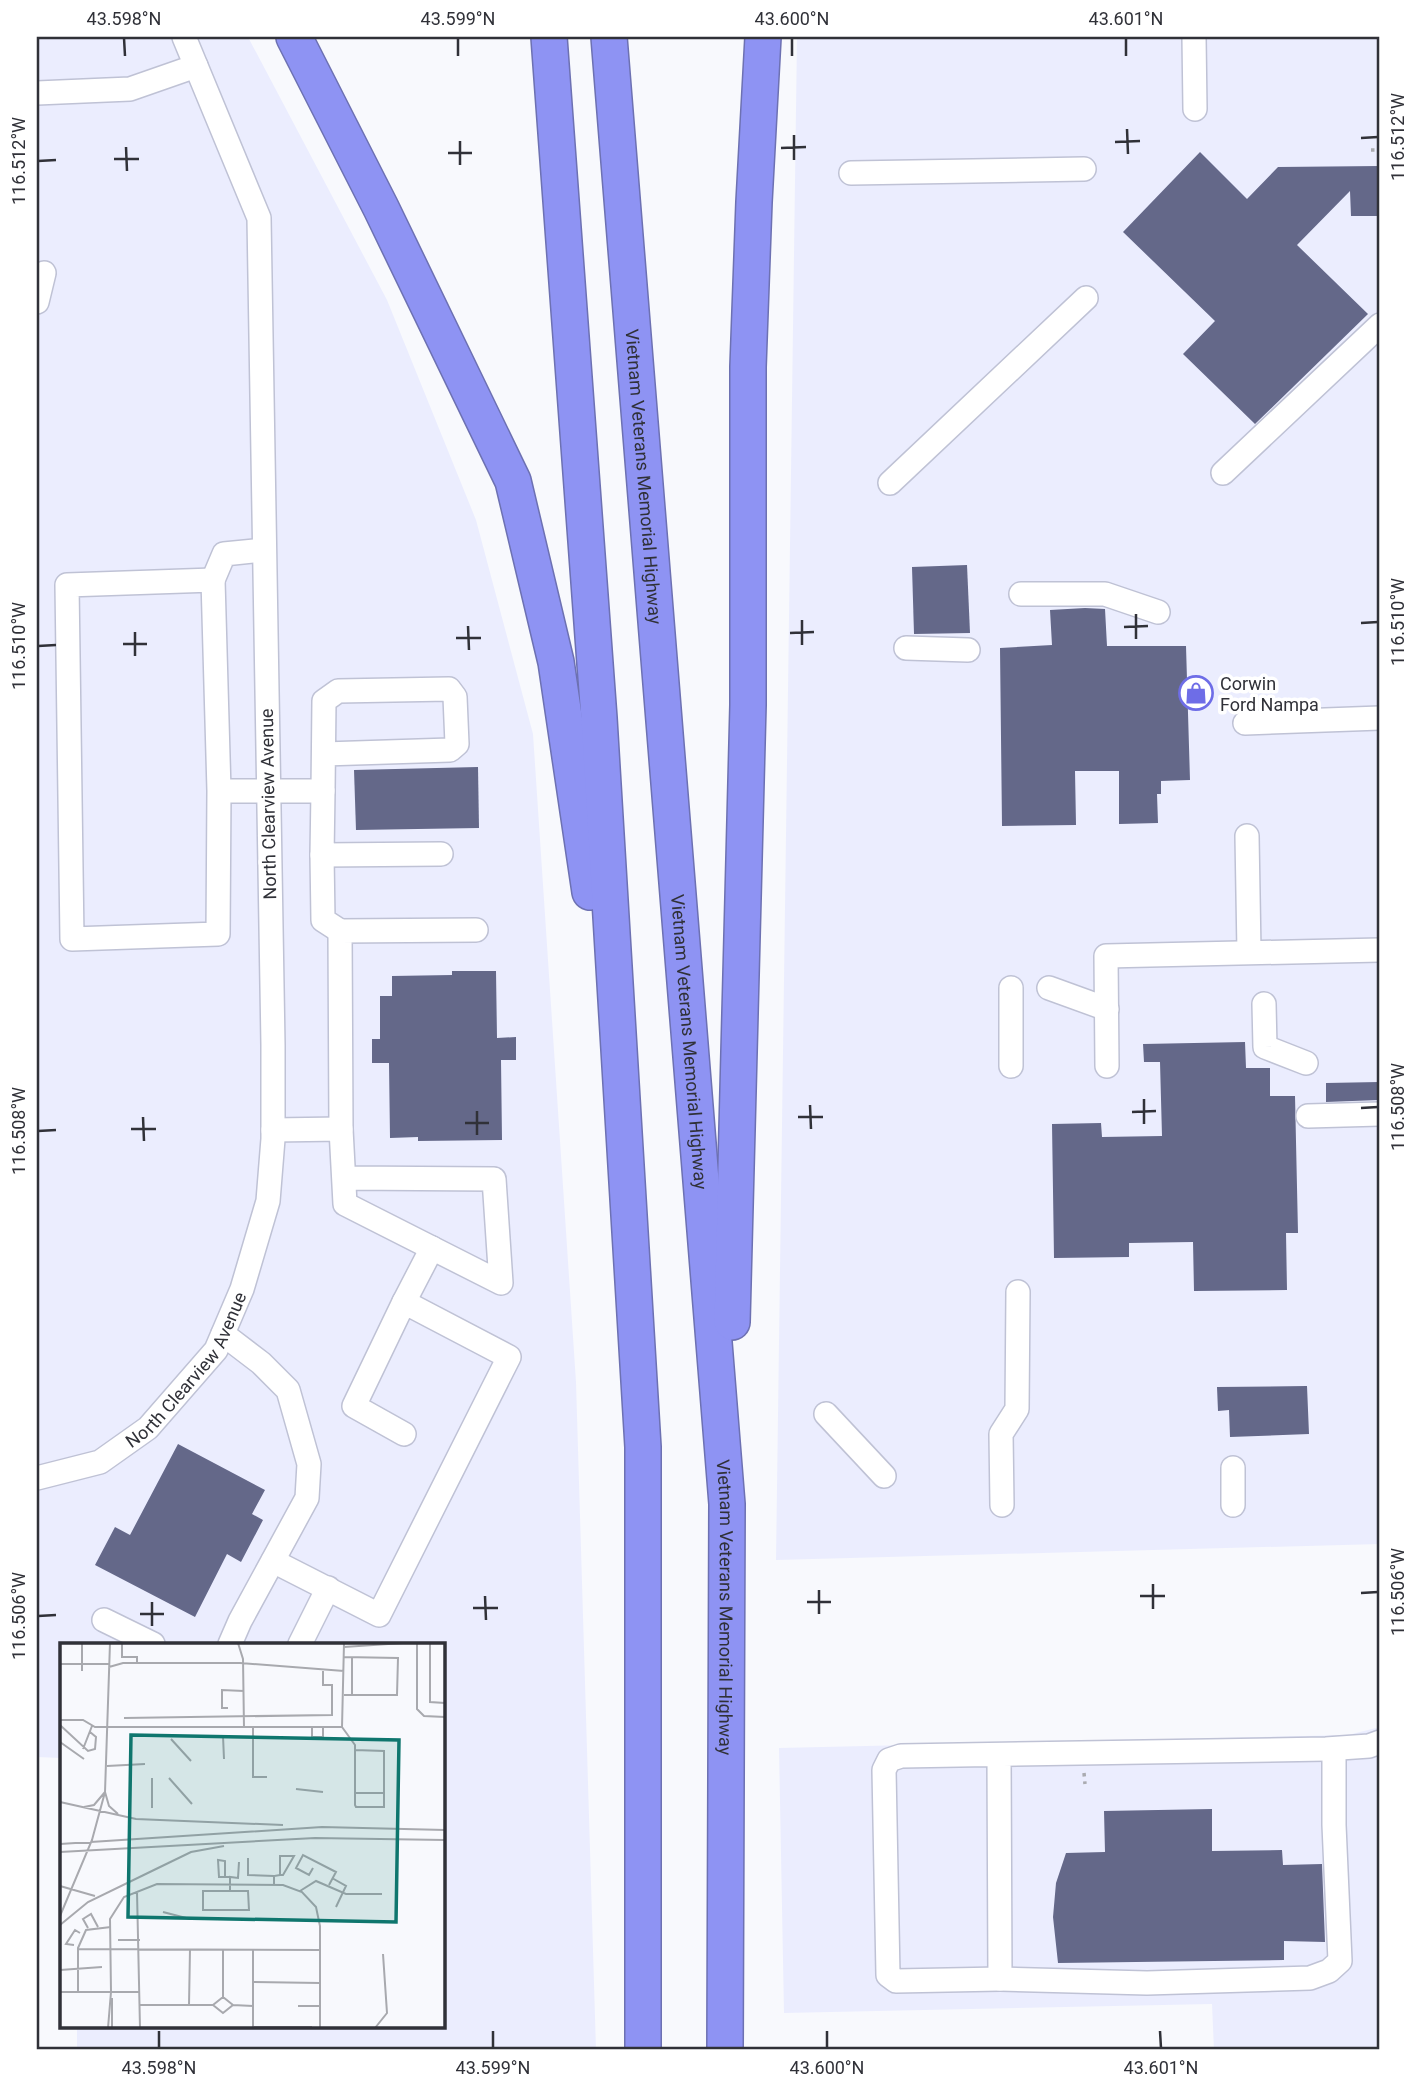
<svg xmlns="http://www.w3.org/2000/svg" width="1417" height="2087" font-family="Roboto,sans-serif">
	<rect width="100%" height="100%" fill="#f8f9fd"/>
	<g fill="#ebedfe">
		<path d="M37,37H248L387,300L476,520L533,734L576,1382L596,2050H77V2026H443V1644H61V1758L37,1757Z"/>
		<path d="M797,37H1380V1544L776,1560Z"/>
		<path d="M1380,1727V2050H1214L1212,2004L784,2013L779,1748L1348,1735Z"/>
	</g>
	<g fill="#646889">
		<path d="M1200,152L1247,199L1278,167L1380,166V216H1351L1350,191L1297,245L1368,314L1255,424L1183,354L1215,321L1123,232Z"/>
		<path d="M967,565L970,633L914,634L912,567Z"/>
		<path d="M1085,608L1105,609L1107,646H1186L1190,780L1161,781V794H1157L1158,823L1119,824V771H1075L1076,825L1002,826L1000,648L1052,645L1050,610Z"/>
		<path d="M478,767L479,828L356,830L354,770Z"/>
		<path d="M452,971H496L497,1038L516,1037V1060H501L502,1140L418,1141V1137L390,1138L389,1063H372V1039H380V996H392V976L452,975Z"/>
		<path d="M1245,1042L1246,1068H1270V1096H1295L1298,1233H1286L1287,1290L1194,1291L1193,1242L1129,1243V1257L1054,1258L1052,1124L1101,1123L1102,1137L1162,1136L1160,1062H1144L1143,1044Z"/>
		<path d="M1379,1082V1100L1326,1102V1083Z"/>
		<path d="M1307,1386L1309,1434L1230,1437L1229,1410L1218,1411L1217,1387Z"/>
		<path d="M178,1444L265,1490L252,1514L263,1520L241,1562L227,1554L195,1617L95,1565L115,1527L130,1535Z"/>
		<path d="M1212,1809V1851L1282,1850L1283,1865L1322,1864L1325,1942L1284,1941V1960L1058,1963L1053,1917L1056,1883L1066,1853L1105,1852L1104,1811Z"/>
	</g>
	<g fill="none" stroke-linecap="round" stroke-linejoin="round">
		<g stroke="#bfc2d5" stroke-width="26">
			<g id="minor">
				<path d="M1194,37L1195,109"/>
				<path d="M37,93L130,89L196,66"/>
				<path d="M851,173L1084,169"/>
				<path d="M37,302L44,273"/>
				<path d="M1223,473L1380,325"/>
				<path d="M890,483L1086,298"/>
				<path d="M213,580L224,554L264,550"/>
				<path d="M1021,594H1105L1158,612"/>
				<path d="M906,648L968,650"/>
				<path d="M1245,723L1380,718"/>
				<path d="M219,791L213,580L67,585L72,939L218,934L219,791H323L322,855L441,854"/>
				<path d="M323,791L324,701L338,691L449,689L455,697L457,744L450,750L324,754"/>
				<path d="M1247,836L1249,952"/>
				<path d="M322,855L323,920L340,931"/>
				<path d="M1011,988V1066"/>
				<path d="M1049,988L1107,1009"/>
				<path d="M1264,1004L1265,1047L1306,1063"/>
				<path d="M1107,1066L1106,956L1380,950"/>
				<path d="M1308,1116L1380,1114"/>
				<path d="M341,1129L340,931L476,930"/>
				<path d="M273,1130L341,1129L345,1204L501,1283L494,1179L344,1178"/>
				<path d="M404,1302L432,1248"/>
				<path d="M223,1334L261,1363L288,1390L309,1464L307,1498L240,1621L230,1644"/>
				<path d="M826,1414L884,1476"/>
				<path id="s1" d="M37,1478L100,1462L148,1428L216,1350L242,1289L268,1201L273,1139V1045L259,218L184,37"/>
				<path d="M1002,1505L1001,1434L1017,1409L1018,1292"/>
				<path d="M1233,1505V1468"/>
				<path d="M273,1561L379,1615L509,1357L404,1302L354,1406L404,1434"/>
				<path d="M104,1620L153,1644"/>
				<path d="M300,1644L328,1588"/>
				<path d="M999,1755L1000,1979L896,1981L888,1975L884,1770L889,1760L901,1756L1326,1749L1369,1746L1380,1742"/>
				<path d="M1000,1979L1147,1983L1310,1978L1329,1971L1340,1961L1334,1825V1749"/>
			</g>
		</g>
		<g stroke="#6d71b2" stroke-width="38">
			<g id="highway">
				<path d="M294,37L381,208L513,481L556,662L590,892"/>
				<path d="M549,37L599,718L643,1447V2050"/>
				<path id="s2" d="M609,37L727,1504L725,2050"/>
				<path d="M732,1322L748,705V367L754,202L763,37"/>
			</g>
		</g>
		<g stroke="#aaabb0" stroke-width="3.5" stroke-dasharray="3.5 5" stroke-linecap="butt">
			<path d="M1371,150H1380"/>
			<path d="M1084,1773L1085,1784"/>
		</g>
		<use href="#minor" stroke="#fff" stroke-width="23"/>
		<use href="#highway" stroke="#8e93f3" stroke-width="35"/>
	</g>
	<path fill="none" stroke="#303138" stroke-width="2.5" d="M124,38L125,56M458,38V56M792,38V56M1126,38V56M1127,129L1128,154M794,135V160M1361,138L1378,137M460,141V165M1115,142L1140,141M126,147L127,171M781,148L806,147M448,153H472M114,159H139M38,161L56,160M1136,614V639M802,620V645M1361,623L1378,622M468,626L469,650M1124,627L1148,626M135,632V656M790,633L814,632M456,638H481M123,644H147M38,646L56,645M1144,1099V1124M810,1105L811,1129M1361,1108L1378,1107M477,1111V1135M1132,1112L1156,1111M143,1117L144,1141M798,1117H823M465,1123H489M131,1129H156M38,1131L56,1130M1153,1584V1609M819,1590V1614M1361,1593L1378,1592M485,1596L486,1620M1140,1596H1165M152,1602V1626M807,1602H831M473,1608H498M140,1614H164M38,1616L56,1615M159,2031V2048M493,2031V2048M827,2031V2048M1160,2031L1161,2048"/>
	<defs>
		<g id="shop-ring" transform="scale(1.75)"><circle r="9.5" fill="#fff" stroke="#6e6de7" stroke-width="1.5"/><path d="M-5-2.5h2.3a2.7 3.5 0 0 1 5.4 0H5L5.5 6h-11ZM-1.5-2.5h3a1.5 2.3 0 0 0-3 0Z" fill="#6e6de7"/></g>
	</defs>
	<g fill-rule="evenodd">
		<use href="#shop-ring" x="1196" y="693"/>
	</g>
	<g text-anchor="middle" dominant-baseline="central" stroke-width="7" stroke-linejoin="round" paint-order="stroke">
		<g font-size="18" fill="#303138" stroke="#fff">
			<text stroke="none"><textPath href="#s2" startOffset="441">Vietnam Veterans Memorial Highway</textPath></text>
			<text transform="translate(268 804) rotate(-91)">North Clearview Avenue</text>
			<text stroke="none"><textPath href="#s2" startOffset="1008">Vietnam Veterans Memorial Highway</textPath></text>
			<text stroke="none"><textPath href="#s1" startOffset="194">North Clearview Avenue</textPath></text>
			<text stroke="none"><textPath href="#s2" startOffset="1575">Vietnam Veterans Memorial Highway</textPath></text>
		</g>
		<g font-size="18" fill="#303138" stroke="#fff" text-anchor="start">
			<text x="1220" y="683">Corwin<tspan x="1220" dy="21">Ford Nampa</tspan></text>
		</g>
	</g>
	<g transform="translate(60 1643)">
		<rect width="385" height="385" fill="#f8f9fd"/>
		<path fill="none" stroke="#a8a9ae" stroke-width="2" d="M62,0V14H77V20M178,0L183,16L184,85M357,0V66L364,73L385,74M370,0V59L385,60M284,4L343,0M284,14L338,15L337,52H284M0,21H49M49,24L63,20H180L284,28M22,28V0M292,52V14M168,65H162V47L184,48M64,75L272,72V42H263V28M0,77H23L35,84H282M0,82L28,108L35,106L36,94L30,89M282,84L295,102V162L296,164H324V150H295M282,84L284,0M193,85V134H207M252,85V94H263V85M163,93L164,116M111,96L131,118M0,99L24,116M23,106L32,83M295,107L324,108V150M47,123L85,121M92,135V165M109,135L132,161M236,146L263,149M45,149L49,163L58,171M0,159L76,176L223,182M24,164L34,162L45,149M0,201L262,184L385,187M0,209L255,195L385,197M188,215V232L214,233M253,225L249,232L236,225L243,212L276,229L269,242M165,234V218L158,217L159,234H170M272,235L286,243L276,264M214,241V233L220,232H223L234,213H220V232M0,243L35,253M170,248H143V267H189L188,248H170V234L178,235L179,219M240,248L256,238L286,251H322M77,249L80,385M103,269L130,276M0,273L32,197L45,149L50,0M0,282L28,259L96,226L131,209L164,203M28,285L23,276L31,271L38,284M58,297H80M14,302L6,301L15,287L20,290M18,306L260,307M0,327L42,324M193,339L260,340M0,349H51M18,349V305L26,287L51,284M80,349H51L50,276L64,254L97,241L223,242L242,249L256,264L260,283V385M163,354V306M52,355V385M80,362H153M129,362L130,306M173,362L163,354L153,362L163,370L173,362L193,363M238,363H260M193,384H252M48,385L51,349M193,385V307M315,385L327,370L323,311"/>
		<path fill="#0f766e" fill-opacity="0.15" stroke="#0f766e" stroke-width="3.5" d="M71,92L339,97L336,279L68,274Z"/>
		<rect width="385" height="385" fill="none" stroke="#303138" stroke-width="3.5"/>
	</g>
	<rect width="1417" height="2087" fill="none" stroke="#ffffff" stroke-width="77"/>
	<rect x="38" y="38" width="1340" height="2010" fill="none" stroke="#303138" stroke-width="2.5"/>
	<g font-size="18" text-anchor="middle" fill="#303138">
		<text x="124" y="25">43.598°N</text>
		<text x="458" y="25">43.599°N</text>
		<text x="792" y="25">43.600°N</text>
		<text x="1126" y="25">43.601°N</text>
		<text transform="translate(1398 137) rotate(-90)" y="6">116.512°W</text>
		<text transform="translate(19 161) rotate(-90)" y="6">116.512°W</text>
		<text transform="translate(1398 622) rotate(-90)" y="6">116.510°W</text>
		<text transform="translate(19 646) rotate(-90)" y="6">116.510°W</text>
		<text transform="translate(1398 1107) rotate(-90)" y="6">116.508°W</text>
		<text transform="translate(19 1131) rotate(-90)" y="6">116.508°W</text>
		<text transform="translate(1398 1592) rotate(-90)" y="6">116.506°W</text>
		<text transform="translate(19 1616) rotate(-90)" y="6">116.506°W</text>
		<text x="159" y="2074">43.598°N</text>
		<text x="493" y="2074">43.599°N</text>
		<text x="827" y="2074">43.600°N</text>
		<text x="1161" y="2074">43.601°N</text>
	</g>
</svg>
